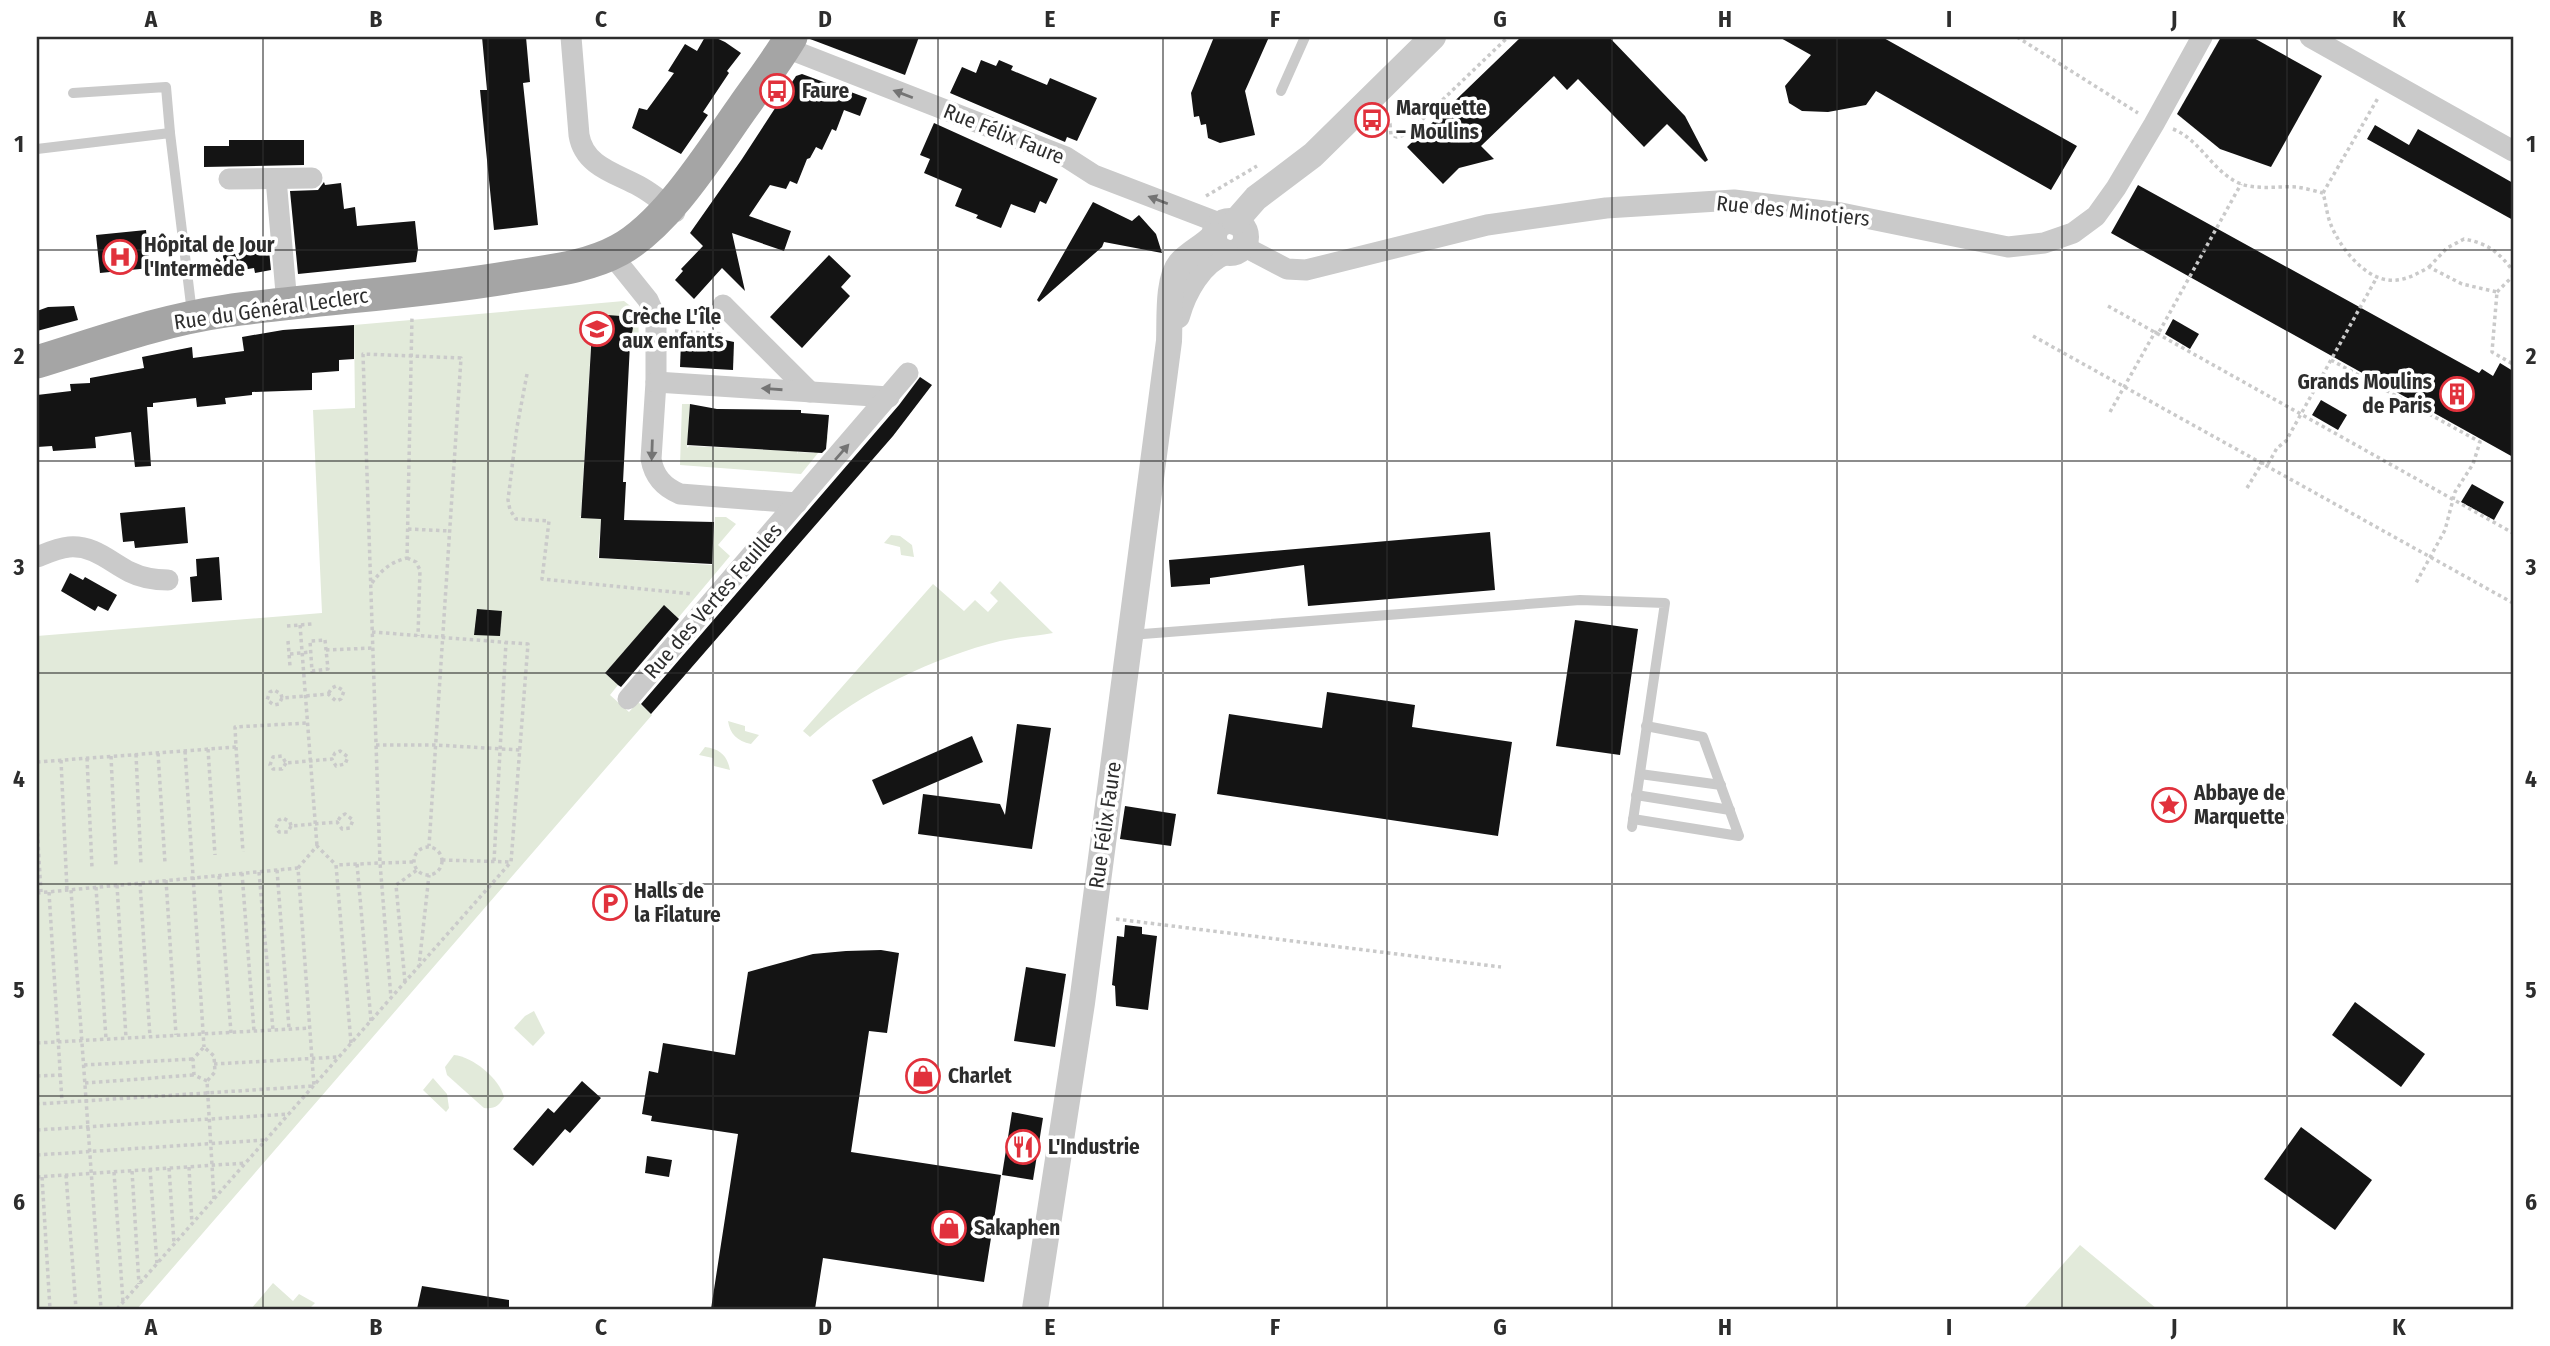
<svg xmlns="http://www.w3.org/2000/svg" width="2550" height="1346" font-family="'Fira Sans Condensed',sans-serif">
	<rect width="100%" height="100%" fill="#fff"/>
	<g fill="#e2eada">
		<path d="M624,301L638,312L639,345L631,344L632,318L634,317L590,315H593L592,328L581,516L579,517L601,519L598,558L712,565L715,517H726L736,524L718,545L730,556L678,618L664,606L605,673L618,685L610,695L629,712L638,702L652,715L137,1309H37V636L322,613L313,410L355,408L354,325Z"/>
		<path d="M682,404H690L687,448L689,446L797,451L798,454V452L814,453L828,436L827,442L801,474L680,465Z"/>
		<path d="M891,535L900,536L912,545L914,557L901,555L900,547L884,543Z"/>
		<path d="M1000,581L1053,633C1036,636 1018,637 1000,641C936,657 859,692 810,737L803,731L933,584L964,611L975,600L988,612L998,601L990,593Z"/>
		<path d="M728,721L745,726V731L759,735L751,744C737,741 730,734 728,721Z"/>
		<path d="M705,747C720,749 727,755 730,770L714,766L713,758L699,755Z"/>
		<path d="M534,1011L545,1033L533,1046L514,1028L525,1016Z"/>
		<path d="M454,1055C473,1057 499,1078 504,1097C499,1106 495,1109 484,1108L447,1075L445,1067Z"/>
		<path d="M433,1078L447,1094L449,1108L446,1112L423,1090Z"/>
		<path d="M2080,1245L2157,1309H2023Z"/>
		<path d="M273,1283L293,1301L299,1294L315,1303L309,1309H251Z"/>
	</g>
	<g fill="#141414">
		<path d="M482,37H526L530,82L523,83L538,225L494,230L480,90H487Z"/>
		<path d="M705,37H714L725,42L741,53L727,71L729,73L703,112L708,115L681,154L632,128L639,108L647,110L674,73L668,71L685,44L697,51Z"/>
		<path d="M810,37H919L905,75L810,39Z"/>
		<path d="M1214,37H1269L1245,91L1255,135L1220,143L1208,138L1206,124L1201,125L1199,116L1194,117L1191,93Z"/>
		<path d="M1521,37H1609L1685,116L1708,160L1705,162L1667,124L1644,147L1578,79L1567,90L1554,76L1481,146L1494,159L1459,168L1443,184L1407,147Z"/>
		<path d="M1779,37H1882L2077,146L2051,190L1876,91L1866,105L1828,112L1802,111L1789,103L1785,86L1811,55Z"/>
		<path d="M2221,37H2252L2322,76L2271,167L2220,149L2177,114Z"/>
		<path d="M981,60L996,66L999,60L1013,66L1011,70L1047,85L1050,78L1097,98L1077,141L1067,137L1065,142L950,93L962,67L976,73Z"/>
		<path d="M802,74L867,98L860,116L844,110L836,131L832,129L822,150L816,147L810,158L807,159L797,184L790,181L786,189L770,185L749,216L791,231L784,251L732,233L745,291L722,268L694,299L675,280L683,271L681,269L703,246L690,233L742,159L796,76Z"/>
		<path d="M934,123L1058,179L1046,204L1040,201L1035,213L1011,204L1001,228L976,218L978,215L955,206L962,189L924,173L930,159L920,155Z"/>
		<path d="M2375,125L2409,145L2418,129L2513,183V220L2367,139Z"/>
		<path d="M229,140H304V165L204,167V146H229Z"/>
		<path d="M324,182L325,185L341,183L344,209L355,207L357,226L415,221L418,249L416,262L298,274L290,191L318,190Z"/>
		<path d="M2138,185L2479,373L2482,369L2493,376L2500,363L2513,371V457L2111,233Z"/>
		<path d="M1093,202L1132,221L1139,215L1156,234L1162,253L1104,242L1102,247L1039,302L1037,300Z"/>
		<path d="M146,230L150,268L100,273L96,235Z"/>
		<path d="M268,240L271,270L255,273L254,268L225,273L222,247Z"/>
		<path d="M829,255L851,276L841,287L850,296L802,348L770,317Z"/>
		<path d="M74,306L78,320L37,331V311L48,307Z"/>
		<path d="M593,314L635,317L630,344L623,482H626L624,520L714,522L712,564L599,558L601,519L581,518Z"/>
		<path d="M2173,319L2199,334L2190,349L2165,334Z"/>
		<path d="M354,325V359L339,360V371L312,373V390L252,392V395L225,398L226,404L197,407L196,398L153,403V407H147L151,466L135,467L131,432L95,437L96,448L53,451L52,446L37,447V395L71,391L70,384L90,383V378L144,368L142,357L192,347L193,358L244,351L242,337L283,330Z"/>
		<path d="M716,338L734,342L733,370L680,367L681,342Z"/>
		<path d="M920,377L932,385L893,436L651,714L641,704L899,405Z"/>
		<path d="M2321,400L2347,415L2338,430L2312,415Z"/>
		<path d="M690,404L717,409L801,410V413L829,415L826,449L822,453L687,445Z"/>
		<path d="M2472,484L2504,502L2494,520L2461,502Z"/>
		<path d="M185,507L188,543L135,548L134,541L123,542L120,513Z"/>
		<path d="M1490,532L1495,590L1308,606L1304,565L1210,578V584L1171,587L1169,560Z"/>
		<path d="M219,557L222,600L192,602L190,577L197,576L196,559Z"/>
		<path d="M70,573L83,580L85,577L117,595L108,611L98,606L95,611L61,591Z"/>
		<path d="M664,605L679,619L621,687L618,685L605,673Z"/>
		<path d="M477,609L502,611L500,636L474,635Z"/>
		<path d="M1575,620L1638,629L1620,755L1556,746Z"/>
		<path d="M1327,692L1415,705L1412,727L1512,742L1498,836L1217,794L1229,714L1322,728Z"/>
		<path d="M1017,724L1051,728L1032,849L918,834L923,794L1000,804L1005,815Z"/>
		<path d="M972,736L983,762L883,805L872,780Z"/>
		<path d="M1125,806L1176,814L1171,846L1120,839Z"/>
		<path d="M1125,925L1142,927V934L1157,936L1148,1010L1116,1006L1115,986L1112,985L1117,936L1124,937Z"/>
		<path d="M881,950L899,953L887,1033L869,1031L851,1152L1001,1175L984,1282L823,1258L815,1309H711L738,1134L651,1121L652,1116L642,1114L649,1071L658,1073L663,1043L735,1055L748,972L813,954L846,951Z"/>
		<path d="M1026,967L1066,974L1055,1047L1014,1041Z"/>
		<path d="M2355,1002L2425,1054L2401,1087L2332,1035Z"/>
		<path d="M582,1081L601,1098L570,1133L565,1129L533,1166L513,1149L548,1108L554,1113Z"/>
		<path d="M1012,1112L1043,1118L1033,1180L1002,1175Z"/>
		<path d="M2301,1127L2372,1180L2335,1230L2264,1179Z"/>
		<path d="M647,1156L672,1160L669,1177L645,1173Z"/>
		<path d="M422,1286L509,1300V1309H417Z"/>
	</g>
	<g fill="none" stroke-linecap="round" stroke-linejoin="round">
		<g stroke="#cacaca" stroke-width="3.5" stroke-dasharray="3.5 3.5" stroke-linecap="butt">
			<path d="M2017,37L2138,113"/>
			<path d="M1385,119L1390,124L1391,135L1397,137L1407,134L1508,37"/>
			<path d="M2173,129C2201,140 2213,173 2241,184C2259,190 2278,186 2296,187C2305,188 2315,191 2323,193C2326,203 2327,216 2331,225C2340,247 2363,277 2388,280C2403,282 2417,274 2429,267L2462,284L2497,292L2492,352L2513,364"/>
			<path d="M2323,193L2378,98"/>
			<path d="M1206,196L1257,166"/>
			<path d="M2429,267L2447,248L2464,239C2487,243 2499,252 2513,271"/>
			<path d="M2497,292L2513,276"/>
			<path d="M2108,306L2513,533"/>
			<path d="M675,331L723,334"/>
			<path d="M2033,336L2513,603"/>
			<path d="M2331,360L2480,442L2473,464L2455,492L2445,530L2416,583"/>
			<path d="M527,374L517,427L508,500L510,510L516,519L549,521L542,579L693,594"/>
			<path d="M2110,412L2155,332L2158,334L2241,184"/>
			<path d="M2247,488L2262,463L2268,464L2277,448L2286,441L2377,277"/>
			<path d="M408,529L450,531"/>
			<path d="M407,558L416,562L420,570L418,636"/>
			<path d="M372,583C381,570 391,562 407,558L412,317"/>
			<path d="M300,625L317,846"/>
			<path d="M287,626L312,624"/>
			<path d="M372,632L528,644L511,862L420,965"/>
			<path d="M325,640L328,669L312,671L310,641Z"/>
			<path d="M288,641L290,666"/>
			<path d="M326,650L372,648"/>
			<path d="M290,654L311,652"/>
			<path d="M282,698L279,704L274,705L267,700L270,692L274,690L281,694L282,698L328,694L336,701L341,699L344,691L336,686L332,688L328,694"/>
			<path d="M376,745H436L520,750"/>
			<path d="M236,747L243,852"/>
			<path d="M208,749L215,855"/>
			<path d="M185,751L204,1047"/>
			<path d="M158,753L165,863"/>
			<path d="M136,754L141,865"/>
			<path d="M111,756L116,866"/>
			<path d="M87,758L92,868"/>
			<path d="M61,760L67,890"/>
			<path d="M37,762L236,747L235,727L307,723"/>
			<path d="M286,763L282,769H273L270,765L273,757L282,756L286,763L332,759L336,766L345,764L348,757L340,751L335,753L332,759"/>
			<path d="M37,826L41,892"/>
			<path d="M291,826L288,832H279L276,828L279,820L283,818L290,822L291,826L337,822L342,829L350,828L353,820L345,814L341,816L337,822"/>
			<circle cx="428" cy="861" r="14"/>
			<path d="M442,860L511,862"/>
			<path d="M494,861L506,642"/>
			<path d="M413,862L380,863L363,354L461,358L429,846"/>
			<path d="M357,864L371,1021"/>
			<path d="M298,868L317,846L336,865"/>
			<path d="M277,870L289,1028"/>
			<path d="M259,872L273,1030"/>
			<path d="M242,873L254,1031"/>
			<path d="M219,876L231,1033"/>
			<path d="M166,880L176,1035"/>
			<path d="M140,883L150,1037"/>
			<path d="M117,885L126,1038"/>
			<path d="M96,887L106,1039"/>
			<path d="M71,890L101,1309"/>
			<path d="M49,892L62,1102"/>
			<path d="M37,893L298,868L314,1086L37,1104"/>
			<path d="M1116,919L1501,967"/>
			<path d="M405,982L396,885L417,870"/>
			<path d="M37,1043L310,1028"/>
			<path d="M351,1043L336,865L380,863L391,998"/>
			<path d="M214,1064L338,1057"/>
			<path d="M84,1065L193,1059"/>
			<path d="M37,1076L61,1075"/>
			<path d="M207,1081L194,1075L193,1059L204,1047L214,1056L215,1072L207,1081L214,1199"/>
			<path d="M85,1083L194,1075"/>
			<path d="M37,1130L289,1114"/>
			<path d="M37,1155L265,1140"/>
			<path d="M189,1167L192,1224"/>
			<path d="M169,1168L174,1243"/>
			<path d="M150,1169L157,1264"/>
			<path d="M132,1171L139,1284"/>
			<path d="M114,1172L123,1302"/>
			<path d="M66,1175L76,1309"/>
			<path d="M37,1177L246,1163"/>
			<path d="M42,1177L50,1309"/>
			<path d="M117,1309L419,966L429,875"/>
		</g>
		<g stroke="#cacaca" stroke-width="10">
			<path d="M1281,91L1305,37"/>
			<path d="M73,93L166,87L170,133"/>
			<path d="M37,149L170,133L192,313"/>
			<path d="M1130,635L1580,600L1665,603L1632,827"/>
			<path d="M1640,774L1721,785"/>
			<path d="M1636,795L1730,810"/>
			<path d="M1633,819L1739,836L1703,737L1646,726"/>
		</g>
		<g stroke="#cacaca" stroke-width="21">
			<path d="M571,37L579,135C584,166 615,173 639,186C652,193 664,203 675,212"/>
			<path d="M2310,37L2513,151"/>
			<path d="M784,47L1066,157L1094,175L1222,224"/>
			<path d="M229,179L312,178"/>
			<path d="M276,179L287,304"/>
			<path d="M1243,246L1287,269L1306,270L1487,225L1606,208L1734,200L1841,213L2008,247L2044,243L2073,233L2096,216L2116,188L2154,124L2202,37"/>
			<path d="M611,254L648,300L656,318V382L651,459C654,476 663,487 680,494L797,503"/>
			<path d="M723,305L810,392"/>
			<path d="M656,382L889,397"/>
			<path d="M37,557C47,553 58,548 69,547C94,545 110,562 130,572C142,578 155,580 168,580"/>
			<path d="M628,699L908,373"/>
		</g>
		<g stroke="#cacaca" stroke-width="26">
			<circle cx="1230" cy="237" r="16"/>
			<path d="M1235,222L1256,198L1313,155L1433,37"/>
			<path d="M1177,316C1184,291 1200,262 1225,252"/>
			<path d="M1035,1309L1082,1003L1169,341C1170,320 1167,280 1180,264C1189,253 1204,247 1214,236"/>
		</g>
		<path stroke="#a5a5a5" stroke-width="33" d="M37,362C99,343 162,320 226,311C321,298 417,293 511,277C547,271 586,268 619,250C667,224 711,152 743,107C759,84 777,61 791,37"/>
	</g>
	<defs><path id="oneway-solid" d="M-6-.8H1V-3.2L6.5 0L1 3.2V.8H-6Z" transform="scale(1.75)"/></defs>
	<g fill="#747474">
		<use href="#oneway-solid" transform="translate(903 94) rotate(-159)"/>
		<use href="#oneway-solid" transform="translate(1158 200) rotate(-159)"/>
		<use href="#oneway-solid" transform="translate(772 389) rotate(-176)"/>
		<use href="#oneway-solid" transform="translate(652 450) rotate(92)"/>
		<use href="#oneway-solid" transform="translate(842 452) rotate(-49)"/>
	</g>
	<path fill="none" stroke="#2d2d2d" stroke-width="2" stroke-opacity="0.55" d="M263,37V1309M488,37V1309M713,37V1309M938,37V1309M1163,37V1309M1387,37V1309M1612,37V1309M1837,37V1309M2062,37V1309M2287,37V1309M37,250H2513M37,461H2513M37,673H2513M37,884H2513M37,1096H2513"/>
	<defs>
		<g id="bus-ring" transform="scale(1.75)"><circle r="9.5" fill="#fff" stroke="#e1313c" stroke-width="1.5"/><path d="M-5-6H5V4H4V6H2V4H-2V6H-4V4H-5ZM-3.5-4V0h7V-4ZM-3.5 1.2v1.5H-2V1.2ZM2 1.2v1.5H3.5V1.2Z" fill="#e1313c"/></g>
		<g id="hospital-ring" transform="scale(1.75)"><circle r="9.5" fill="#fff" stroke="#e1313c" stroke-width="1.5"/><path d="M-5-5h3v3.5h4V-5h3V5h-3V1.5h-4V5h-3Z" fill="#e1313c"/></g>
		<g id="school-ring" transform="scale(1.75)"><circle r="9.5" fill="#fff" stroke="#e1313c" stroke-width="1.5"/><path d="M0-5L7-2L0 1L-7-2ZM-4 1L0 2.5L4 1V4Q0 6-4 4Z" fill="#e1313c"/></g>
		<g id="building-ring" transform="scale(1.75)"><circle r="9.5" fill="#fff" stroke="#e1313c" stroke-width="1.5"/><path d="M-4-6H4V6H1V3H-1V6H-4ZM-2.5-4.3h1.7v1.8h-1.7ZM.8-4.3h1.7v1.8H.8ZM-2.5-1h1.7V.8h-1.7ZM.8-1h1.7V.8H.8Z" fill="#e1313c"/></g>
		<g id="sight-ring" transform="scale(1.75)"><circle r="9.5" fill="#fff" stroke="#e1313c" stroke-width="1.5"/><path d="M0-6L1.8-2.2L6-1.7L2.9 1.2L3.7 5.4L0 3.3L-3.7 5.4L-2.9 1.2L-6-1.7L-1.8-2.2Z" fill="#e1313c"/></g>
		<g id="parking-ring" transform="scale(1.75)"><circle r="9.5" fill="#fff" stroke="#e1313c" stroke-width="1.5"/><path d="M-3.5-5.5H1a3.5 3.5 0 0 1 0 7H-1V5.5H-3.5ZM-1-3.4V-.6H.8a1.4 1.4 0 0 0 0-2.8Z" fill="#e1313c"/></g>
		<g id="shop-ring" transform="scale(1.75)"><circle r="9.5" fill="#fff" stroke="#e1313c" stroke-width="1.5"/><path d="M-5-2.5h2.3a2.7 3.5 0 0 1 5.4 0H5L5.5 6h-11ZM-1.5-2.5h3a1.5 2.3 0 0 0-3 0Z" fill="#e1313c"/></g>
		<g id="restaurant-ring" transform="scale(1.75)"><circle r="9.5" fill="#fff" stroke="#e1313c" stroke-width="1.5"/><path d="M-5-6h1v4h1v-4h1v4h1v-4h1v5L-1.5 .5V6h-2V.5L-5-1ZM5-6V6H3V1.5H1.5Q1.5-4 5-6Z" fill="#e1313c"/></g>
	</defs>
	<g fill-rule="evenodd">
		<use href="#bus-ring" x="777" y="91"/>
		<use href="#bus-ring" x="1372" y="120"/>
		<use href="#hospital-ring" x="120" y="257"/>
		<use href="#school-ring" x="597" y="329"/>
		<use href="#building-ring" x="2457" y="394"/>
		<use href="#sight-ring" x="2169" y="805"/>
		<use href="#parking-ring" x="610" y="903"/>
		<use href="#shop-ring" x="923" y="1076"/>
		<use href="#restaurant-ring" x="1023" y="1147"/>
		<use href="#shop-ring" x="949" y="1228"/>
	</g>
	<g text-anchor="middle" dominant-baseline="central" stroke-width="7" stroke-linejoin="round" paint-order="stroke">
		<g font-size="21" font-weight="bold" fill="#2d2d2d" stroke="#fff" text-anchor="start">
			<text x="802" y="91">Faure</text>
			<text x="1396" y="108">Marquette<tspan x="1396" dy="24">– Moulins</tspan></text>
			<text x="144" y="245">Hôpital de Jour<tspan x="144" dy="24">l'Intermède</tspan></text>
			<text x="622" y="317">Crèche L'île<tspan x="622" dy="24">aux enfants</tspan></text>
			<text x="2432" y="382" text-anchor="end">Grands Moulins<tspan x="2432" dy="24">de Paris</tspan></text>
			<text x="2194" y="793">Abbaye de<tspan x="2194" dy="24">Marquette</tspan></text>
			<text x="634" y="891">Halls de<tspan x="634" dy="24">la Filature</tspan></text>
			<text x="948" y="1076">Charlet</text>
			<text x="1048" y="1147">L'Industrie</text>
			<text x="974" y="1228">Sakaphen</text>
		</g>
		<g font-size="21" fill="#2d2d2d" stroke="#fff">
			<text transform="translate(1004 134) rotate(22)">Rue Félix Faure</text>
			<text transform="translate(1793 211) rotate(6)">Rue des Minotiers</text>
			<text transform="translate(271 309) rotate(-8)">Rue du Général Leclerc</text>
			<text transform="translate(713 601) rotate(-49)">Rue des Vertes Feuilles</text>
			<text transform="translate(1105 825) rotate(-82)">Rue Félix Faure</text>
		</g>
	</g>
	<rect width="2550" height="1346" fill="none" stroke="#ffffff" stroke-width="77"/>
	<rect x="38" y="38" width="2474" height="1270" fill="none" stroke="#2d2d2d" stroke-width="2.5"/>
	<g font-size="23" text-anchor="middle" font-weight="bold" fill="#2d2d2d">
		<text x="151" y="27">A</text>
		<text x="376" y="27">B</text>
		<text x="601" y="27">C</text>
		<text x="825" y="27">D</text>
		<text x="1050" y="27">E</text>
		<text x="1275" y="27">F</text>
		<text x="1500" y="27">G</text>
		<text x="1725" y="27">H</text>
		<text x="1949" y="27">I</text>
		<text x="2174" y="27">J</text>
		<text x="2399" y="27">K</text>
		<text x="19" y="152">1</text>
		<text x="2531" y="152">1</text>
		<text x="19" y="364">2</text>
		<text x="2531" y="364">2</text>
		<text x="19" y="575">3</text>
		<text x="2531" y="575">3</text>
		<text x="19" y="787">4</text>
		<text x="2531" y="787">4</text>
		<text x="19" y="998">5</text>
		<text x="2531" y="998">5</text>
		<text x="19" y="1210">6</text>
		<text x="2531" y="1210">6</text>
		<text x="151" y="1335">A</text>
		<text x="376" y="1335">B</text>
		<text x="601" y="1335">C</text>
		<text x="825" y="1335">D</text>
		<text x="1050" y="1335">E</text>
		<text x="1275" y="1335">F</text>
		<text x="1500" y="1335">G</text>
		<text x="1725" y="1335">H</text>
		<text x="1949" y="1335">I</text>
		<text x="2174" y="1335">J</text>
		<text x="2399" y="1335">K</text>
	</g>
</svg>
